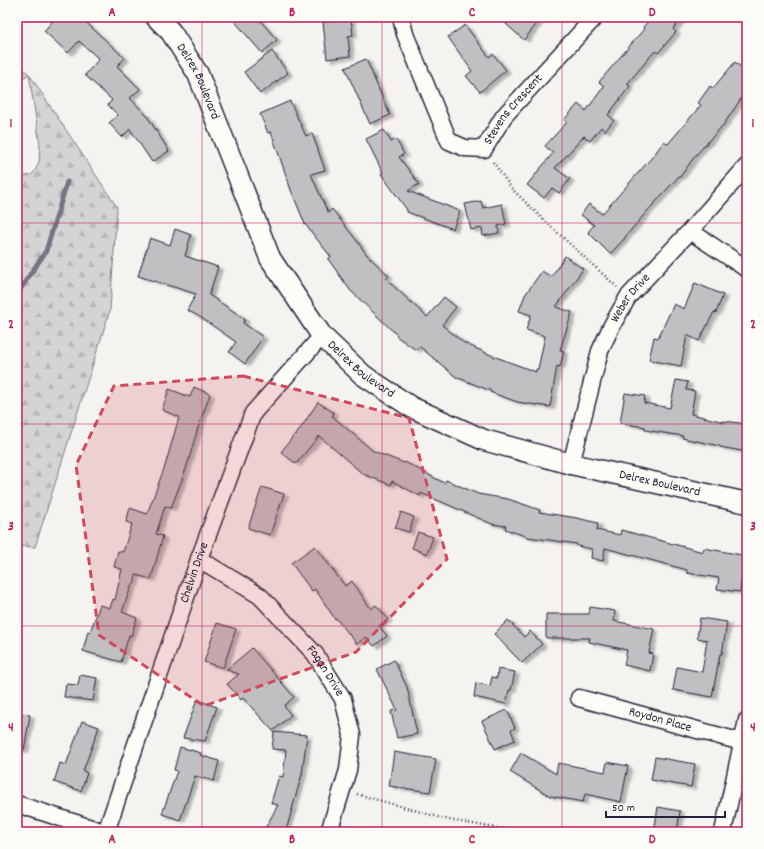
<svg xmlns="http://www.w3.org/2000/svg" width="764" height="849" font-family="Dekko,sans-serif">
	<defs>
		<pattern id="forest-firs" width="22" height="20" patternUnits="userSpaceOnUse"><rect width="22" height="20" fill="#d5d4d5"/><path d="M5 1l3.5 6h-7zM16 11l3.5 6h-7z" fill="#b7b6b8"/></pattern>
		<pattern id="park-crowns" width="20" height="18" patternUnits="userSpaceOnUse"><rect width="20" height="18" fill="#d5d4d5"/><path d="M2 6a3 3 0 1 1 6 0M12 15a3 3 0 1 1 6 0" fill="none" stroke="#b7b6b8"/></pattern>
		<filter id="shadow"><feDropShadow dx="4.5" dy="2.5" stdDeviation="1" flood-color="#0004"/></filter>
	</defs>
	<rect width="100%" height="100%" fill="#f4f3ef"/>
	<filter id="ink" filterUnits="userSpaceOnUse"><feTurbulence type="fractalNoise" baseFrequency=".025" numOctaves="2"/><feDisplacementMap in="SourceGraphic" scale="8" xChannelSelector="R" yChannelSelector="G"/><feConvolveMatrix kernelMatrix="1 2 1 2 8 2 1 2 1" color-interpolation-filters="sRGB"/></filter>
	<g filter="url(#ink)">
		<path fill="url(#forest-firs)" stroke="#7c7b88" d="M29,74L117,207L110,310L35,547L17,546V175L20,177L31,175L35,171L39,162L40,145Z"/>
		<path fill="url(#park-crowns)" stroke="#7c7b88" d="M17,63L29,74L17,82Z"/>
		<g fill="none" stroke-linecap="round" stroke-linejoin="round">
			<path stroke="#757582" stroke-width="5" d="M17,294L46,251L67,182"/>
		</g>
		<g fill="#c0bfc2" stroke="#22223b" filter="url(#shadow)">
			<path d="M56,17H80L125,58L117,66L140,89L130,98L147,116L169,151L152,162L130,129L122,137L109,123L118,115L108,105L112,100L85,75L99,59L79,41L68,53L44,31Z"/>
			<path d="M231,17H257L277,40L262,53Z"/>
			<path d="M512,17H542L524,40L506,24Z"/>
			<path d="M652,17H683L673,29L676,32L658,53L655,51L627,84L630,86L608,115L614,120L605,131L601,127L590,141L584,136L555,168L570,179L559,193L552,188L544,198L527,185L553,153L545,146L567,122L564,120L578,104L586,111L604,86L599,82L644,29L643,27Z"/>
			<path d="M351,19L353,35L348,36L350,56L327,59L323,22Z"/>
			<path d="M465,25L489,57L493,54L506,70L480,92L466,76L472,71L448,37Z"/>
			<path d="M272,51L288,73L260,94L244,72Z"/>
			<path d="M366,59L377,85L390,115L370,124L345,68Z"/>
			<path d="M735,62L747,73V90L724,124L695,156L680,177L679,176L643,216L625,237V238L610,254L588,232L594,225L581,215L589,204L602,214L654,155L664,141L668,144L701,105L698,103L710,86L713,88Z"/>
			<path d="M290,101L306,136L312,133L325,170L311,174L328,213L332,209L357,241L367,255L389,276L386,279L427,317L444,297L456,307L442,325L464,343L493,356L536,372V369H538L545,336L526,330L531,315L519,311L525,295L542,271L551,277L565,256L583,269L556,307L572,312L560,350L564,351L560,367L557,366L550,407L517,402L490,392L491,391L456,377L419,346L416,350L396,336L397,335L350,290L328,259L331,257L305,224L291,190L271,132L268,133L260,114Z"/>
			<path d="M384,130L391,142L396,139L404,154L399,157L419,184L408,191L460,211L453,229L407,212V210L381,174L383,173L366,139Z"/>
			<path d="M481,201L483,208L502,204L506,224L498,226L499,233L483,236L482,228L471,230L465,204Z"/>
			<path d="M175,229L191,235L185,256L218,267L209,295L245,319L243,323L263,337L245,364L229,352L236,342L200,317L187,310L196,294L138,276L150,238L170,245Z"/>
			<path d="M695,283L723,295L716,313L714,312L699,341L687,335L681,366L649,360L654,337L658,338L674,304L684,309Z"/>
			<path d="M676,380L688,382L686,390L695,391L691,414L724,422V421L747,424V452L720,447V446L682,438L683,436L645,430V427L620,423L625,393L645,396L644,403L670,408Z"/>
			<path d="M194,387L210,394L197,431L186,469L171,508L165,506L156,534L163,536L151,579L136,575L134,584H132L122,612L137,618L131,636L129,635L121,662L83,651L88,631L90,632L100,605L110,608L113,599L115,600L122,569L114,567L118,551L123,552L132,524L126,522L130,508L147,514L165,466L179,417L162,410L169,389L190,397Z"/>
			<path d="M318,402L334,413L332,416L373,451L404,463L405,462L444,483L446,480L478,494L508,499L540,510L539,512L577,518L598,523L597,530L620,535L621,530L703,552L704,548L747,556V576L742,575L740,592L717,589L719,578L687,573V570L643,558L605,548L603,561L591,558L592,549L577,546V544L528,537L505,529L506,526L492,524L421,493L420,496L392,481L391,485L363,474L319,436L296,464L281,452L295,434L296,435Z"/>
			<path d="M262,487L284,494L270,535L248,528Z"/>
			<path d="M401,512L414,517L409,532L395,528Z"/>
			<path d="M418,532L433,537L427,554L412,548Z"/>
			<path d="M315,546L345,586L352,581L371,609L376,605L388,619L379,626L387,636L374,646L366,637L357,644L336,618L335,619L315,589L312,591L291,563Z"/>
			<path d="M590,607L615,611L614,621L654,629L649,653L653,654L650,671L624,665L627,650L589,642L590,638H546V614H589Z"/>
			<path d="M700,618L727,622L722,654H720L712,697L673,690L677,667L702,672L707,640L697,638Z"/>
			<path d="M508,620L524,637L530,631L542,644L522,663L494,634Z"/>
			<path d="M217,623L236,629L223,668L204,662Z"/>
			<path d="M252,648L294,697L284,706L291,715L273,731L243,698L241,700L227,684L239,674L226,670Z"/>
			<path d="M394,660L407,687L417,734L397,738L391,711L397,710L377,669Z"/>
			<path d="M498,669L515,672L511,690H509L506,704L474,697L476,683L490,686L492,677L497,678Z"/>
			<path d="M80,675L97,678L93,701L64,697L66,684L78,685Z"/>
			<path d="M197,700L217,707L205,741L183,738Z"/>
			<path d="M507,710L515,728L511,730L515,740L495,749L482,721Z"/>
			<path d="M17,713L30,715L24,750L17,749Z"/>
			<path d="M82,721L99,727L83,771L87,773L81,791L54,782L60,763L66,765Z"/>
			<path d="M274,732L307,735L302,774L287,827L284,832H263L278,805L271,803L279,776L283,777L286,750L272,749Z"/>
			<path d="M180,747L201,753L200,755L219,761L214,781L195,776L180,820L162,814L177,771L174,770Z"/>
			<path d="M394,752L436,759L430,792L389,786Z"/>
			<path d="M521,753L556,774L558,763L605,772L607,762L628,766L621,802L585,794L583,802L550,796L510,772Z"/>
			<path d="M655,757L695,764L691,787L651,780Z"/>
			<path d="M658,807L680,811L677,832H654Z"/>
		</g>
		<g fill="none" stroke-linecap="round" stroke-linejoin="round">
			<g stroke="#22223b" stroke-width="19">
				<g id="minor">
					<path id="s1" d="M401,17L405,34L449,141L465,148L484,149L504,116L595,17"/>
					<path d="M690,231L747,269"/>
					<path id="s2" d="M571,464L600,351L611,327L628,297L690,231L747,166"/>
					<path id="s3" d="M199,559L260,596L315,654L343,699L352,735L348,770L329,832"/>
					<path id="s4" d="M579,698L742,742"/>
					<path d="M17,804L104,832"/>
					<path id="s5" d="M106,832L199,559L253,413L322,336"/>
					<path d="M723,832L747,720"/>
				</g>
			</g>
			<g stroke="#22223b" stroke-width="23">
				<g id="tertiary">
					<path id="s6" d="M156,17L171,32L198,74L270,258L322,336L363,375L411,407L484,440L571,464L747,503"/>
				</g>
			</g>
			<g stroke="#22223b" stroke-width="2.5" stroke-dasharray="1 3" stroke-linecap="butt">
				<path d="M493,162L512,189L547,223L617,287"/>
				<path d="M357,794L449,820L520,832"/>
			</g>
			<use href="#minor" stroke="#fdfcf7" stroke-width="16"/>
			<use href="#tertiary" stroke="#fdfcf7" stroke-width="20"/>
		</g>
	</g>
	<path fill="#d1495b" fill-opacity="0.2" stroke="#d1495b" stroke-width="3" stroke-dasharray="8 5" stroke-linejoin="round" d="M243,376L409,418L447,559L356,652L204,706L99,635L76,465L114,386Z"/>
	<path fill="none" stroke="#c2185b" stroke-width="1" stroke-opacity="0.55" d="M202,17V832M382,17V832M562,17V832M17,223H747M17,424H747M17,626H747"/>
	<g text-anchor="middle" dominant-baseline="central" stroke-width="3.5" stroke-linejoin="round" paint-order="stroke">
		<g font-size="13" fill="#22223b" stroke="#fdfcf7">
			<text stroke="none"><textPath href="#s6" startOffset="78">Delrex Boulevard</textPath></text>
			<text stroke="none"><textPath href="#s1" startOffset="219">Stevens Crescent</textPath></text>
			<text stroke="none"><textPath href="#s2" startOffset="178">Weber Drive</textPath></text>
			<text stroke="none"><textPath href="#s6" startOffset="414">Delrex Boulevard</textPath></text>
			<text stroke="none"><textPath href="#s6" startOffset="738">Delrex Boulevard</textPath></text>
			<text stroke="none"><textPath href="#s5" startOffset="274">Chelvin Drive</textPath></text>
			<text stroke="none"><textPath href="#s3" startOffset="171">Fagan Drive</textPath></text>
			<text stroke="none"><textPath href="#s4" startOffset="84">Roydon Place</textPath></text>
		</g>
	</g>
	<rect width="764" height="849" fill="none" stroke="#fdfcf7" stroke-width="44"/>
	<path d="M606 811v6h119v-6" fill="none" stroke="#22223b" stroke-width="2"/>
	<text x="612" y="811" font-size="12" fill="#22223b" stroke="#fdfcf7" stroke-width="3" paint-order="stroke">50 m</text>
	<rect x="22" y="22" width="720" height="805" fill="none" stroke="#c2185b" stroke-width="1.5"/>
	<g font-size="13" text-anchor="middle" font-weight="bold" fill="#c2185b">
		<text x="112" y="16">A</text>
		<text x="292" y="16">B</text>
		<text x="472" y="16">C</text>
		<text x="652" y="16">D</text>
		<text x="11" y="127">1</text>
		<text x="753" y="127">1</text>
		<text x="11" y="328">2</text>
		<text x="753" y="328">2</text>
		<text x="11" y="530">3</text>
		<text x="753" y="530">3</text>
		<text x="11" y="731">4</text>
		<text x="753" y="731">4</text>
		<text x="112" y="843">A</text>
		<text x="292" y="843">B</text>
		<text x="472" y="843">C</text>
		<text x="652" y="843">D</text>
	</g>
</svg>
